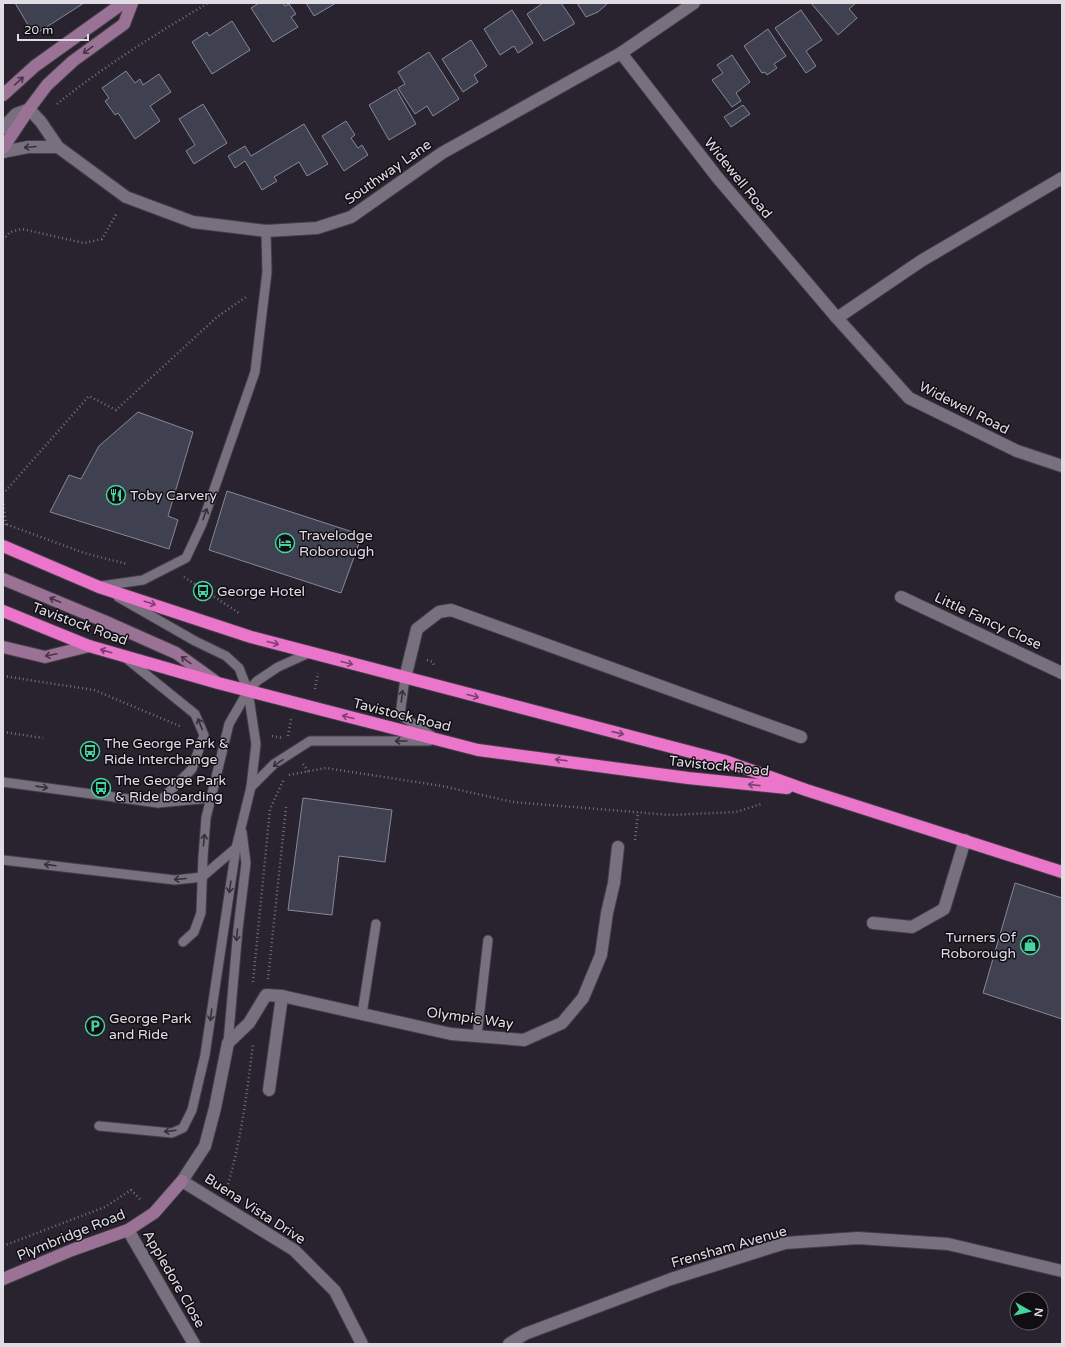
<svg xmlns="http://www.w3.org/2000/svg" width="1065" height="1347" font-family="'Varela Round',sans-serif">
	<rect width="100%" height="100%" fill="#29222f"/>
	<g fill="#404150" stroke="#868898">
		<path d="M15,3H84L34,35Z"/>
		<path d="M259,3H283L285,6L289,4L296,14L291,17L298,27L273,42L251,8Z"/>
		<path d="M306,3H336L314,16Z"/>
		<path d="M543,3H561L574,22V24L544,41L527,14Z"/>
		<path d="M577,3H608L598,12L586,17Z"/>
		<path d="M811,3H856L849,9L857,18L838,35Z"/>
		<path d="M512,10L533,43L518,53L514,46L500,55L484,29Z"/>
		<path d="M801,10L822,40L806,51L816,66L806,73L775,28Z"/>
		<path d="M232,21L250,50L212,74L192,42L207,32L209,36Z"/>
		<path d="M768,29L786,56L774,64L777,68L767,75L765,72L762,73L744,46Z"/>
		<path d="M471,40L487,66L474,75L478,82L463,92L442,59Z"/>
		<path d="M429,52L459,99L433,116L427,106L415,114L398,88L405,84L398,72Z"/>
		<path d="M732,55L750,82L736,93L741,101L732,107L712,80L723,73L717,65Z"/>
		<path d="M126,71L135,83L140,79L143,85L159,74L171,92L150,106L160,121L135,139L118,113L115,115L105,101L109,98L102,88Z"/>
		<path d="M396,89L416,124L389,140L369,105Z"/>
		<path d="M203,104L227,143L194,164L186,151L195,145L179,119Z"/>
		<path d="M743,105L750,114L731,127L724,117Z"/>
		<path d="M346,121L355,135L351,138L358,148L362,145L368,155L344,171L322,136Z"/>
		<path d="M304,124L328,164L307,176L299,162L274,177L277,181L262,190L245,161L235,168L228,156L245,146L251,156Z"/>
		<path d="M138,412L193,432L168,516L178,520L169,549L50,512L69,475L81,479L99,446Z"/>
		<path d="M227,491L362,535L341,593L209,550Z"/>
		<path d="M303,798L392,810L385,862L339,856L332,915L288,910Z"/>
		<path d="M1015,883L1062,898V1019L983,993Z"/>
	</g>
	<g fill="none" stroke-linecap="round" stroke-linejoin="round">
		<g stroke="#433e48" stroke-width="11">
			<g id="lane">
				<path d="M101,586L143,580L186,558L202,524L255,372L267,272L266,231"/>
				<path d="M127,659L195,714L204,735L192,769L158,803"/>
				<path d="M405,678L400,715L432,736"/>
				<path d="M3,782L158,803L211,798"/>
				<path d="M251,787L274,764L310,741H429"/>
				<path d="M3,860L175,880L202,877L236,848"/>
				<path d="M183,942L194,932L201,913L203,857L206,818L229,724L248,691L257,681L278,667L309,653"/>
				<path d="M362,1014L376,924"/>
				<path d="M477,1036L488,940"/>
				<path d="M228,1043L238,929L246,863L242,832"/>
				<path d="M99,1126L172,1133L183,1128L192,1110L205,1055L236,848L251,787L256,744L248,691L239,668L226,656L195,641L118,597"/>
			</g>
		</g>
		<g stroke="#433e48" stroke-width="14">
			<g id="street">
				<path d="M621,53L717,177L837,318L909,398L1017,451L1062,466"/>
				<path d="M3,128L16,114L29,109L41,122L58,147L126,197L193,222L266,231L317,228L351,217L442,153L621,53L694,3"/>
				<path d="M3,152L28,147H58"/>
				<path d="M837,318L921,261L1062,178"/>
				<path d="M901,597L1062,673"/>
				<path d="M405,678L417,629L439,612L451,610L801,737"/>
				<path d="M873,923L912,927L944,909L965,840"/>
				<path d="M269,1090L282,996"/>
				<path d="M128,1230L194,1344"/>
				<path d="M362,1344L335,1291L294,1250L182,1181L205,1146L215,1108L228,1043L249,1023L266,995L282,996L451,1034L524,1040L562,1023L583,998L601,955L607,913L614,883L618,847"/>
				<path d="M509,1344L525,1334L671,1279L785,1243L858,1238L948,1244L1062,1271"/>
			</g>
		</g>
		<g stroke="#433e48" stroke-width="14">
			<g id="secondary">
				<path d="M3,95L35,66L123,3"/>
				<path d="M3,148L29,109L47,85L73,61L124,24L132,3"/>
				<path d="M3,579L104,621L176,653L215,681"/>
				<path d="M3,647L45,657L89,646"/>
				<path d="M3,1279L72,1250L128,1230L154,1213L182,1181"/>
			</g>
		</g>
		<g stroke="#433e48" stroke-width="14">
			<g id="highway">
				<path d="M3,546L99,587L251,637L725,761L806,790L1062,872"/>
				<path d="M3,611L89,646L218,683L478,750L688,778L787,788"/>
			</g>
		</g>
		<g stroke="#77717c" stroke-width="2.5" stroke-dasharray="1 3" stroke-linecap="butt">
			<path d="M57,104C104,66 156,34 208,3"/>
			<path d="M3,240L10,232L22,229L84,243L102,239L117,213"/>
			<path d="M3,494L89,396L116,410L217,317L246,297"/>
			<path d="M3,500L6,525"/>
			<path d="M3,523L84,553L127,564"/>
			<path d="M184,577L239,613"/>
			<path d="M427,660L433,662L434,666"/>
			<path d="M3,676L94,690L182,727"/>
			<path d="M315,689L318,673"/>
			<path d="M3,732L43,738"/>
			<path d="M272,736L282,738"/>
			<path d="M288,736L291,719"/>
			<path d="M303,764L309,772"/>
			<path d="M289,775L326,768L442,786L513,802L670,815L736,812L761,804"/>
			<path d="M635,840L638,812"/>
			<path d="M268,979L286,807"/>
			<path d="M253,982L270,809L284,779"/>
			<path d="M227,1188C241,1141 247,1093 253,1044"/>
			<path d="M3,1246L105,1207L131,1190L142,1201"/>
		</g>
		<use href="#lane" stroke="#78707f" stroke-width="9"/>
		<use href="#street" stroke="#78707f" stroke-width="12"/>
		<use href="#secondary" stroke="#9a7296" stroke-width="12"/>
		<use href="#highway" stroke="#ea75cb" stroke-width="12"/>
	</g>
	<defs><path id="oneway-shaft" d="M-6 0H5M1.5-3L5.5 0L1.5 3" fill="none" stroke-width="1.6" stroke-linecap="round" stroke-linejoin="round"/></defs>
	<g stroke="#473547">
		<use href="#oneway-shaft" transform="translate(88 50) rotate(144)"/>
		<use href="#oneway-shaft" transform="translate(19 81) rotate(-42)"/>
		<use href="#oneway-shaft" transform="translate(55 600) rotate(-157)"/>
		<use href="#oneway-shaft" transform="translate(51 655) rotate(168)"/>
		<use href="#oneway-shaft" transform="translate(186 660) rotate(-144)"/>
	</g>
	<g stroke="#343039">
		<use href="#oneway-shaft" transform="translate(30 147) rotate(175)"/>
		<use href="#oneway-shaft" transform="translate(205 514) rotate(-71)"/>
		<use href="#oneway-shaft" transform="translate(402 696) rotate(-83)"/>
		<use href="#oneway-shaft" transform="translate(200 724) rotate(-112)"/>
		<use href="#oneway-shaft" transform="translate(401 741) rotate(-180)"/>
		<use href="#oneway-shaft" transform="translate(278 763) rotate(145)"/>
		<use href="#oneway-shaft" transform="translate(42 787) rotate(8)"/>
		<use href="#oneway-shaft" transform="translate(204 840) rotate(-84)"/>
		<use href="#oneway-shaft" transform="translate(50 865) rotate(-173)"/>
		<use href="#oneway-shaft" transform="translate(180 879) rotate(175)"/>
		<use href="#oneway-shaft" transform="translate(230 887) rotate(98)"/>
		<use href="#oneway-shaft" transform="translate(237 935) rotate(95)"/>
		<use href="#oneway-shaft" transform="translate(211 1015) rotate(98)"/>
		<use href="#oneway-shaft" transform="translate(170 1131) rotate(173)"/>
	</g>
	<g stroke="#7d416f">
		<use href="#oneway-shaft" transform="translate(150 603) rotate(18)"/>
		<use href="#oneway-shaft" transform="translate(273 643) rotate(15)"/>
		<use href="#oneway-shaft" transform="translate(106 651) rotate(-164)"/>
		<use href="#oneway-shaft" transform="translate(347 663) rotate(14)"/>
		<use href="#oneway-shaft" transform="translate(473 696) rotate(15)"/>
		<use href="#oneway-shaft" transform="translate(348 717) rotate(-165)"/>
		<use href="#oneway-shaft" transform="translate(618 733) rotate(13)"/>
		<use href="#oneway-shaft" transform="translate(561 760) rotate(-173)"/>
		<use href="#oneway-shaft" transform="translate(754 785) rotate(-174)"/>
	</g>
	<defs>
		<g id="restaurant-ring" transform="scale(1)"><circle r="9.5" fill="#100d13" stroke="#43d4a0" stroke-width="1.5"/><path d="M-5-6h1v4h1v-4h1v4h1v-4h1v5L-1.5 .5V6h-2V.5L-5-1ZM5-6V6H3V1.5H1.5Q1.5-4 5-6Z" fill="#43d4a0"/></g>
		<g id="hotel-ring" transform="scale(1)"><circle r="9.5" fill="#100d13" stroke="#43d4a0" stroke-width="1.5"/><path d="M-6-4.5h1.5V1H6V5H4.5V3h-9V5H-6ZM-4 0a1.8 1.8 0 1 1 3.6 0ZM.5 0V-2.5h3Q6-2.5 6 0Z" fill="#43d4a0"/></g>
		<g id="bus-ring" transform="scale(1)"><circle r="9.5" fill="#100d13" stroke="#43d4a0" stroke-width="1.5"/><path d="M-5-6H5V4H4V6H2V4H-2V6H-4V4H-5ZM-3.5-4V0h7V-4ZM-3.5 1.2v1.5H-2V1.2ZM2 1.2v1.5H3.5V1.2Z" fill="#43d4a0"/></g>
		<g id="shop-ring" transform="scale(1)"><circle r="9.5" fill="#100d13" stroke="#43d4a0" stroke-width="1.5"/><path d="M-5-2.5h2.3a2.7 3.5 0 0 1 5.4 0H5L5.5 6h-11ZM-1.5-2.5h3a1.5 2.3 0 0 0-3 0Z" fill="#43d4a0"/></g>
		<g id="parking-ring" transform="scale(1)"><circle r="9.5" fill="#100d13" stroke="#43d4a0" stroke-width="1.5"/><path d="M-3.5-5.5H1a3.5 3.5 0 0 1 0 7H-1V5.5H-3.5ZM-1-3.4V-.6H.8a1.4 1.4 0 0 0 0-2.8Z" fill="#43d4a0"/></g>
	</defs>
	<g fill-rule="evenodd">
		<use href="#restaurant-ring" x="116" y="495"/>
		<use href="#hotel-ring" x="285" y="543"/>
		<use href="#bus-ring" x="203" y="591"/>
		<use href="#bus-ring" x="90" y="751"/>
		<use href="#bus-ring" x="101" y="788"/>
		<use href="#shop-ring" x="1030" y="945"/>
		<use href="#parking-ring" x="95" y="1026"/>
	</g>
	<g text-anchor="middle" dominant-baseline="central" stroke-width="3" stroke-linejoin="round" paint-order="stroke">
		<g font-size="14" fill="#e0dce4" stroke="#100d13">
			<text transform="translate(388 172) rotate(-35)">Southway Lane</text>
			<text transform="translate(738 178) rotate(51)">Widewell Road</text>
			<text transform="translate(964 408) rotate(27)">Widewell Road</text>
			<text transform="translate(988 621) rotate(25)">Little Fancy Close</text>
			<text transform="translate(80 624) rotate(20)">Tavistock Road</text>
			<text transform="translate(402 715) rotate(14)">Tavistock Road</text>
			<text transform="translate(719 766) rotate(6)">Tavistock Road</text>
			<text transform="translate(470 1018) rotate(8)">Olympic Way</text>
			<text transform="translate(255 1209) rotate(33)">Buena Vista Drive</text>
			<text transform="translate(71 1235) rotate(-22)">Plymbridge Road</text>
			<text transform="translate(729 1247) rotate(-16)">Frensham Avenue</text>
			<text transform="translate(174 1279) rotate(60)">Appledore Close</text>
		</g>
		<g font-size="14" fill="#e0dce4" stroke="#100d13" text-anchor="start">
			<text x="130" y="495">Toby Carvery</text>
			<text x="299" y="535">Travelodge<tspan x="299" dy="16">Roborough</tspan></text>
			<text x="217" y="591">George Hotel</text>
			<text x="104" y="743">The George Park &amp;<tspan x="104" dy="16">Ride Interchange</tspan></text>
			<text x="115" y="780">The George Park<tspan x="115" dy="16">&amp; Ride boarding</tspan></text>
			<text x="1016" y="937" text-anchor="end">Turners Of<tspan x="1016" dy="16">Roborough</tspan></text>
			<text x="109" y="1018">George Park<tspan x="109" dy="16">and Ride</tspan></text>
		</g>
	</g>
	<rect width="1065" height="1347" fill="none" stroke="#e0dce4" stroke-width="8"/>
	<g transform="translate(1029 1311) rotate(98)"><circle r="19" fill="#100d13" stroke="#636067"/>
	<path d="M0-3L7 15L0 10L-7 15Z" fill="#43d4a0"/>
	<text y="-6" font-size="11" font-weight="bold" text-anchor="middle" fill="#e0dce4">N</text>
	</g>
	<path d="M18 34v6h70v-6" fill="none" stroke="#e0dce4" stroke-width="2"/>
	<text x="24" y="34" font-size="12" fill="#e0dce4" stroke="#100d13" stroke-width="3" paint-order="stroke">20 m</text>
</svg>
